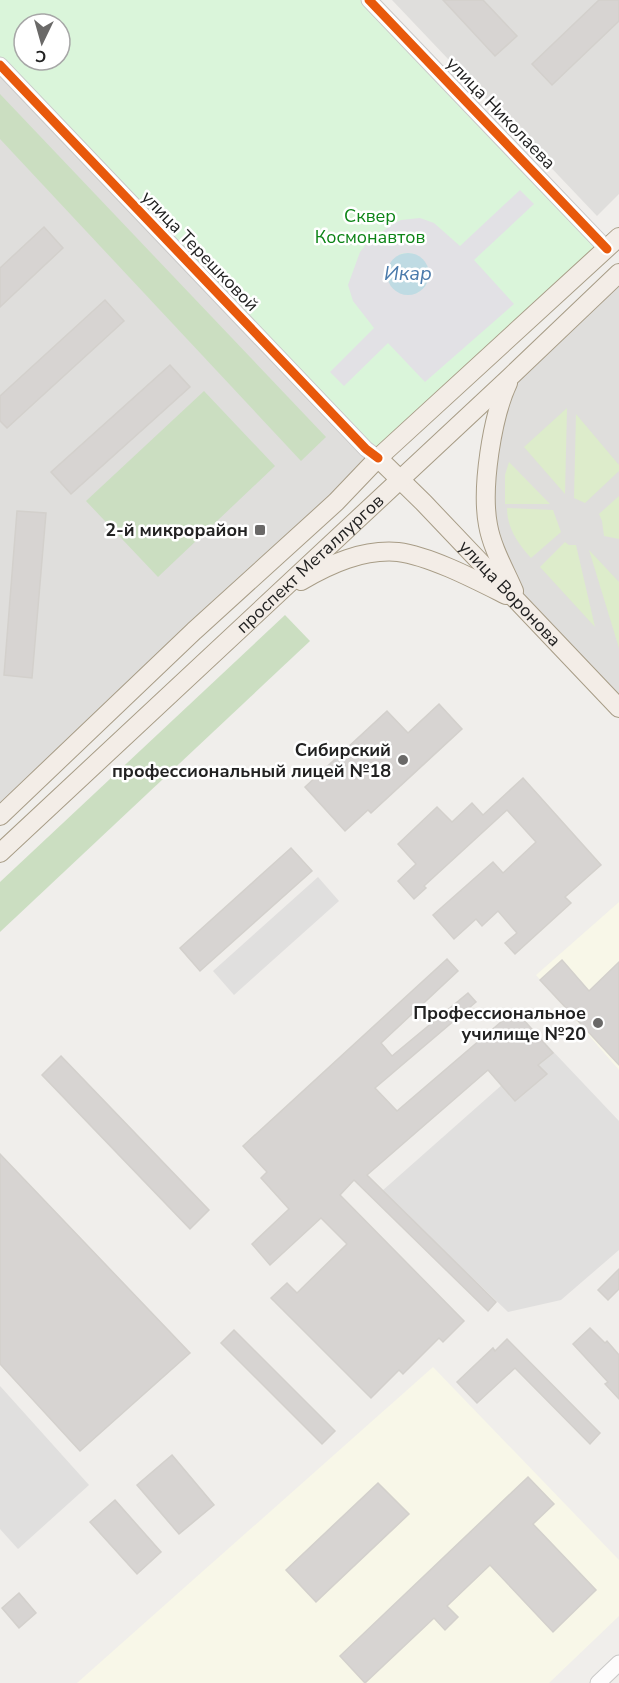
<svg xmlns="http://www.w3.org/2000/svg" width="619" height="1683" font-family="'Nunito Sans',sans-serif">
	<rect width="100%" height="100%" fill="#f0eeeb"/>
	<g fill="#dfdedc">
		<path d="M392,0H619V194L597,216Z"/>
		<path d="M0,65L378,458L0,816Z"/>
		<path d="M619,273V708L518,601L491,536L500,400Z"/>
	</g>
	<g fill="#f8f7e8">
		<path d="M619,902V1070L536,975Z"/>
		<path d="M433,1367L619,1560V1616L549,1683H77Z"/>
	</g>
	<g fill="#ddeccb">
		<path d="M567,408L565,494L524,447Z"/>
		<path d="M576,414L619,465V471L585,503L574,498Z"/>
		<path d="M509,462L550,504H505V475Z"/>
		<path d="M619,496V539L604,536L602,521L599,514Z"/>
		<path d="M507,508L553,510L561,532L531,558C518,544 507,528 507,508Z"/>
		<path d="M565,542L569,545H576L595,627L540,567Z"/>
		<path d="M589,550L619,582V648Z"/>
	</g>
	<g fill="#cbdec1">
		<path d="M0,94L326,437L301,461L0,139Z"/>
		<path d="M204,391L275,466L158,577L86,501Z"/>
		<path d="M285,615L310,641L0,932V882Z"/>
	</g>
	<path fill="#daf5da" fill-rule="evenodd" d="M0,0H369L607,249L378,458L0,65ZM24,24H60V60H24Z"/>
	<g fill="#e0dfde">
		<path d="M318,877L339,901L234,995L213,971Z"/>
		<path d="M547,1045L619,1121V1250L561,1300L508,1312L382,1191Z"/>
		<path d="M0,1386L89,1485L18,1549L0,1529Z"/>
	</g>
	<path fill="#e2e1e5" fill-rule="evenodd" d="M520,190L534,204L474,260L514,304L425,382L388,343L344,386L330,372L374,328L353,301L348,285L360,252L368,242L393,224L401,220L420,218L434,223L460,246ZM407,253L414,254L419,292L412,294H406L400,254Z"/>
	<circle fill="#bfdbe3" cx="408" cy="274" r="21"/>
	<g fill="#d7d4d2" stroke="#d3d0cc" stroke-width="1.5">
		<path d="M443,0H483L517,36L495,56Z"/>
		<path d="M599,0H619V21L552,85L532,64Z"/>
		<path d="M44,227L63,248L0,307V268Z"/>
		<path d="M105,300L124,321L7,428L0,421V396Z"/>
		<path d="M170,365L190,387L71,494L51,472Z"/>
		<path d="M17,511L46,513L32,678L4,675Z"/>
		<path d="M439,704L462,729L371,813L368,810L345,831L305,787L387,711L408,733Z"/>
		<path d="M523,778L601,865L565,897L571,903L515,954L505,943L517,933L498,911L482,926L476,919L454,939L433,915L493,862L503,873L536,842L507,810L424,886L426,888L414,899L398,881L416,864L398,844L437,807L452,822L472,803L483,815Z"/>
		<path d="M291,848L312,871L200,971L180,948Z"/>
		<path d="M447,959L458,971L381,1043L392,1056L468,993L476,1002L375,1088L397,1111L515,1010L553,1053L538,1065L547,1074L515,1101L488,1070L367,1175L496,1302L488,1311L354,1180L340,1195L464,1321L443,1342L439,1338L403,1374L399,1370L371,1398L271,1298L287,1283L297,1293L347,1244L321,1218L270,1265L252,1244L289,1209L261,1178L267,1172L243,1146Z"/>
		<path d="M562,960L589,991L619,962V1065L540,980Z"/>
		<path d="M61,1056L209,1210L190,1229L42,1075Z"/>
		<path d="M0,1154L190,1353L80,1451L0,1364Z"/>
		<path d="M619,1269V1289L608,1300L598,1290Z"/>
		<path d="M590,1328L605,1343L607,1341L619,1355V1399L605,1384L608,1382L573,1344Z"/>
		<path d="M234,1330L335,1431L322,1444L221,1343Z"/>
		<path d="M507,1339L600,1433L590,1444L515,1368L477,1403L457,1382L493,1348L495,1351Z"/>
		<path d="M172,1455L214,1505L179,1534L137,1485Z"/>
		<path d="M528,1477L554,1504L533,1524L596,1590L553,1632L490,1565L447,1606L458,1617L445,1630L434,1618L365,1683L340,1656Z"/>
		<path d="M378,1483L409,1514L316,1602L286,1570Z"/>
		<path d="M115,1500L161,1552L137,1574L90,1522Z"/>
		<path d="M19,1593L36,1613L19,1628L2,1608Z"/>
	</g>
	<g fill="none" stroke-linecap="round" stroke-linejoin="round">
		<g stroke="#c9c8c7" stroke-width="17">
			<g id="minor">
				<path d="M369,0L607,249"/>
				<path d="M0,65L366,449L378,458"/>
				<path d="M598,1683L619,1663"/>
			</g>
		</g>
		<g stroke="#a79c86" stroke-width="20">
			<g id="major">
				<path d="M508,383C492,417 481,488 488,525C492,548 505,570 514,591"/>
				<path id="s1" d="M378,458L424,503L619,708"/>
				<path d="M301,581C330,564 363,549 398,552C430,556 476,580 506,595"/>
				<path d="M0,816L194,631L336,502L378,458L619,237"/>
				<path id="s2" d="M0,853L510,377L619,273"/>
			</g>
		</g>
		<use href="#minor" stroke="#fdfcfc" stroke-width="15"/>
		<use href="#major" stroke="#f3ede7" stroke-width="18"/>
		<g stroke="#fff" stroke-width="13">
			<g id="cycleway">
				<path d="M369,0L607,249"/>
				<path d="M0,65L366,449L378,458"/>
			</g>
		</g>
		<use href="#cycleway" stroke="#e8590c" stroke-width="9"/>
	</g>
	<g fill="#6a6968" stroke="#fff" stroke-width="2">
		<rect x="254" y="524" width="12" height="12" rx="3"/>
		<circle cx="403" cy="760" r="6"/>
		<circle cx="598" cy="1023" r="6"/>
	</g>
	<g text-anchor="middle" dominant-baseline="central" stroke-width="5" stroke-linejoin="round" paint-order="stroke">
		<g font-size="18" fill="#222" stroke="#fff">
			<text transform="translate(501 113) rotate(46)">улица Николаева</text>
			<text transform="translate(200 251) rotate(46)">улица Терешковой</text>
			<text stroke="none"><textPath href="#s2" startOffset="424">проспект Металлургов</textPath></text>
			<text stroke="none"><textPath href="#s1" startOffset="189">улица Воронова</textPath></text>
		</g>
		<g font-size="18" fill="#0c8416" stroke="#fff">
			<text x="370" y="216">Сквер<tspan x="370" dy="21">Космонавтов</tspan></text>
		</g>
		<g font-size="18" font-weight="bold" fill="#222" stroke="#fff" text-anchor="end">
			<text x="248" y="530">2-й микрорайон</text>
			<text x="391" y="750">Сибирский<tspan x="391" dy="21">профессиональный лицей №18</tspan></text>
			<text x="586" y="1013">Профессиональное<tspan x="586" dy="21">училище №20</tspan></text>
		</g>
		<g font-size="20" font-style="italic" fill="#4a7aab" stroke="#fff">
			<text x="408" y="273">Икар</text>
		</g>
	</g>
	<g transform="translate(42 42) rotate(185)"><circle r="28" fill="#ffffff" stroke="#a7a7a7" stroke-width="1.5"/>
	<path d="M0-4.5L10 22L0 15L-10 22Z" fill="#6a6968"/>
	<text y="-9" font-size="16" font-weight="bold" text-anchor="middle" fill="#222222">С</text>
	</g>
</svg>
